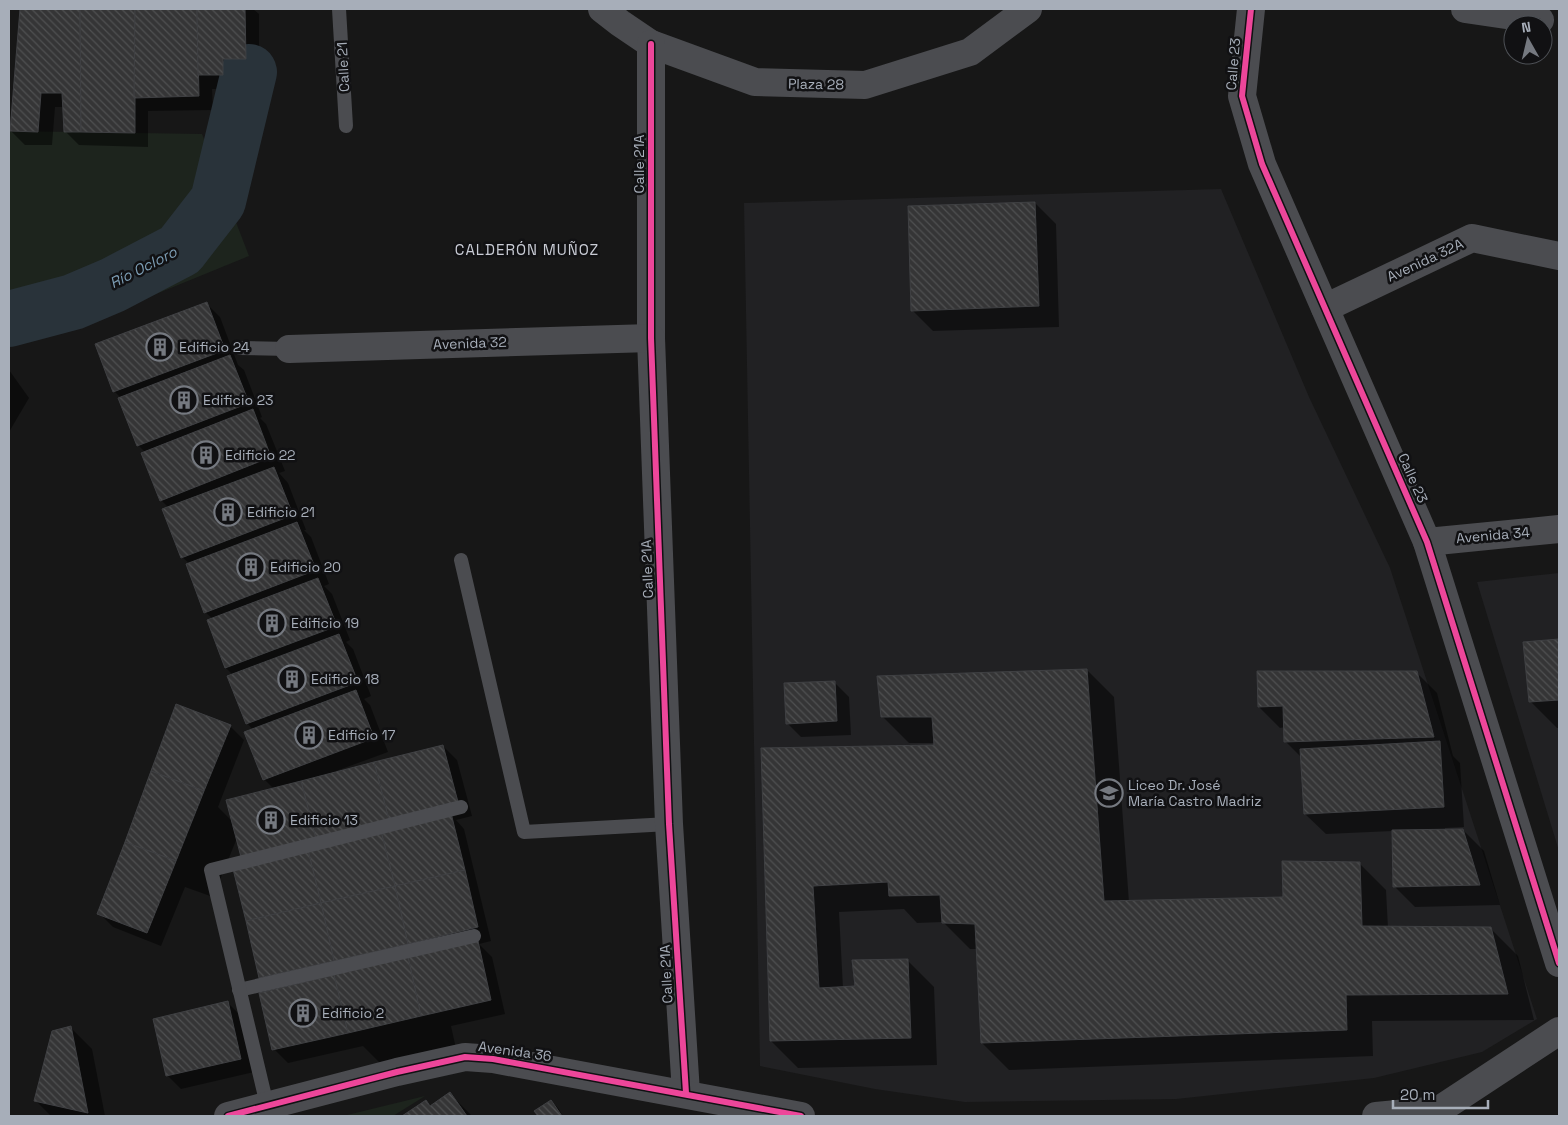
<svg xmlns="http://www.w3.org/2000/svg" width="1568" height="1125" font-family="'Space Grotesk',sans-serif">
	<defs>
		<pattern id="building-back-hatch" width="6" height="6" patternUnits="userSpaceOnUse" patternTransform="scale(1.25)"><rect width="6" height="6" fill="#353536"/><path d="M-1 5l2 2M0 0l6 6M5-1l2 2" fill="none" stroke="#4f5051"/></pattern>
	</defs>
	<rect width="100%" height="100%" fill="#171717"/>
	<g fill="#212123">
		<path d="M1221,189L1309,397L1390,568L1537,1019L1482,1052L1374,1078L1176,1099L965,1102L875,1089L760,1066L744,203Z"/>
		<path d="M1559,573V851L1477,582Z"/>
	</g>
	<g fill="#1d241d">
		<path d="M10,131L202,134L249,256L68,330L9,343V140Z"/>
		<path d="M425,1096L393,1116H343Z"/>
	</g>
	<g fill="#0007">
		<path d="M22,9H253L259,14V72L236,73L237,89H212L213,110L148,111V147L79,145L65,131L64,107H55L52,145H25L11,131Z"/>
		<path d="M1035,203L1056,224L1059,327L933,331L912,310Z"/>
		<path d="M206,303L220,317L238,365L244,370L262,417L260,418L266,424L285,471L279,473L288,483L306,530H304L311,537L329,584L324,586L332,594L350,640L346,642L353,649L371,696L364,699L370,705L388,752L336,771L337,773L443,746L457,760L472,816L456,820L464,829L491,941L479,944L492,957L505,1014L451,1026L457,1053L386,1069L363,1046L288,1063L274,1049V990L260,977L251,866L237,838L213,897L185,887L161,946L113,927L99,913L230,726L244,740L218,807L233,822L274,789L264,779L253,730L247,723L233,675L226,668L208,621L213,619L205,612L190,564L182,557L169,508L161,500L145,452L138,445L121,398L114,391Z"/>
		<path d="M9,370L29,398L9,432Z"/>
		<path d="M1559,641V728H1557L1530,701L1524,643Z"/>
		<path d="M1087,670L1114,697L1129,902L1284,898L1359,863L1386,890L1388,928L1491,929L1518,956L1534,1020L1372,1021L1373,1056L1009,1070L982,1043L977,949H970L943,922L917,923L904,909L839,912L843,988L856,987L907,960L934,987L937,1065L798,1068L771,1041L762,749L935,747V743H909L882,716Z"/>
		<path d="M1416,672L1437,693L1453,756L1460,763L1464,827L1445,828V830H1463L1484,851L1500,905L1415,907L1394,886L1393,831L1326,834L1305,814L1301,757L1285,741V727L1280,728L1259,707Z"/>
		<path d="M835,683L849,697L851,735L801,737L787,723Z"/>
		<path d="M227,1002L241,1016L254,1072L181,1089L167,1075Z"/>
		<path d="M71,1028L92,1049L105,1116H51L36,1101Z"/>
		<path d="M450,1094L472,1116H404L426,1102L431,1106Z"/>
		<path d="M551,1101L558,1108L563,1116H539L536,1111Z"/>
	</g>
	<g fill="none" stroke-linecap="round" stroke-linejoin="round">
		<path stroke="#29333a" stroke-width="56" d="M9,319L73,302L113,285L180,250L218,201L249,72"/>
	</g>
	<g fill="url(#building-back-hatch)" stroke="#3f4043">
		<path d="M20,9H80L81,132H64L62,93H41L38,132L10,131Z"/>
		<path d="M80,9H135V133L81,132Z"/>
		<path d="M135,9H197L199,96L134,98Z"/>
		<path d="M197,9H245L246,59H223V75H198Z"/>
		<path d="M1035,202L1039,306L911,311L908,206Z"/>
		<path d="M207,302L225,350L113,392L95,344Z"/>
		<path d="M230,355L249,403L137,446L118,398Z"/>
		<path d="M253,409L271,457L160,501L141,453Z"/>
		<path d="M274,467L293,515L181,558L162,509Z"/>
		<path d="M297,522L316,570L204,613L186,564Z"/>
		<path d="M318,578L337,626L225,668L207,620Z"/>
		<path d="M339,634L358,682L246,724L227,676Z"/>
		<path d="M1559,639V700L1529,702L1523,642Z"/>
		<path d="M1087,669L1104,901L1283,897L1282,861L1360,862L1362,926L1491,927L1508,994L1346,995L1347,1030L981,1043L975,924L942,923L940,895L889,896L888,882L813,886L819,988L855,986L852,960L908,959L911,1038L770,1041L761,748L934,745L932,717H881L877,676Z"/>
		<path d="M1257,671H1417L1434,737L1284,742L1283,706L1258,707Z"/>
		<path d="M835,681L837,721L786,724L784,683Z"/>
		<path d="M356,690L374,738L263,780L244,732Z"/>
		<path d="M176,704L231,725L204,791L151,771Z"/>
		<path d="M1440,741L1444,807L1304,814L1300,749Z"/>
		<path d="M443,745L458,802L389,820L374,762Z"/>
		<path d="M374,762L389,820L316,839L301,781Z"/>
		<path d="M151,771L204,791L176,861L125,842Z"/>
		<path d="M301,781L316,839L241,857L226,800Z"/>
		<path d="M451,813L465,870L395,886L381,831Z"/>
		<path d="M1463,829L1480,885L1393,887L1392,830Z"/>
		<path d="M381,831L395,886L321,903L308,850Z"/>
		<path d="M125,842L176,861L147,933L97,914Z"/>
		<path d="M308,850L321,903L246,921L233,869Z"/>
		<path d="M465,870L478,927L408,944L395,886Z"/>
		<path d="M395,886L408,944L334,961L321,903Z"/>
		<path d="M321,903L334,961L259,978L246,921Z"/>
		<path d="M478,941L491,1000L421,1016L408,957Z"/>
		<path d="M408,957L421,1016L348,1033L334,975Z"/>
		<path d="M334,975L348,1033L272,1050L259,993Z"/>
		<path d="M228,1001L241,1059L166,1076L153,1019Z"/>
		<path d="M71,1026L88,1113L34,1101L52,1031Z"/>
		<path d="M450,1092L467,1116H402L426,1100L430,1106Z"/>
		<path d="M551,1100L562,1116H538L534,1111Z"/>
	</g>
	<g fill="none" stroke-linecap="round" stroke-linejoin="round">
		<g stroke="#4b4c50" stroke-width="14">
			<path d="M339,9L346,126"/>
			<path d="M240,348L289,349"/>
			<path d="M461,560L524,832L669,824"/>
			<path d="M239,990L474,936"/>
			<path d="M267,1105L211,870L461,807"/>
		</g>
		<g stroke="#4b4c50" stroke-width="28">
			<path d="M602,9L620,23L651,44L755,82L865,85L970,52L1028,9"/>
			<path d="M1251,9L1242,96L1262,164L1427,542L1559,963"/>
			<path d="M1465,9L1540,20"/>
			<path d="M651,44V338L669,824L686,1093"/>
			<path d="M1325,308L1472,238L1559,256"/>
			<path d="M289,349L651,338"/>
			<path d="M1427,542L1559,529"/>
			<path d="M228,1116L397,1072L465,1057L493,1059L801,1116"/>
			<path d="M1376,1116L1439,1110L1559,1031"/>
		</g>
		<g stroke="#111113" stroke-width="9">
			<g id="cycleway">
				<path d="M1251,9L1242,96L1262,164L1427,542L1559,963"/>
				<path d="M651,44V338L669,824L686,1093"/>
				<path d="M228,1116L397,1072L465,1057L493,1059L801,1116"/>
			</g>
		</g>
		<use href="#cycleway" stroke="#ed469a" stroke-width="6"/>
	</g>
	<defs>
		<g id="building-ring" transform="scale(1.4375)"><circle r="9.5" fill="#111113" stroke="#757980" stroke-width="1.5"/><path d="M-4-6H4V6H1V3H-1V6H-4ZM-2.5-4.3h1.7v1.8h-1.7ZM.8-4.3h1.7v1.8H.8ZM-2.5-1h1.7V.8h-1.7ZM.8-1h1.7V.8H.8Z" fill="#757980"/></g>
		<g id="school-ring" transform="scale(1.4375)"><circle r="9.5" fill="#111113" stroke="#757980" stroke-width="1.5"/><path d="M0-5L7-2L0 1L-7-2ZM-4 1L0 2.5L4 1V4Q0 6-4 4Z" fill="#757980"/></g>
	</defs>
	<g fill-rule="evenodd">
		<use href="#building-ring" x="160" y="347"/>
		<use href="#building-ring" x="184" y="400"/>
		<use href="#building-ring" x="206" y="455"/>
		<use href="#building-ring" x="228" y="512"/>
		<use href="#building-ring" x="251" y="567"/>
		<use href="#building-ring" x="272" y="623"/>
		<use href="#building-ring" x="292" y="679"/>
		<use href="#building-ring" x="309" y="735"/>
		<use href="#school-ring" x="1109" y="793"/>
		<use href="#building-ring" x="271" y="820"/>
		<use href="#building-ring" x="303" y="1013"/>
	</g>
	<g text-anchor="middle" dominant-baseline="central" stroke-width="5" stroke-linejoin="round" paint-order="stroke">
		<g font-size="14" fill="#a7aeb9" stroke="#111113">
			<text transform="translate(1233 64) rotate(-85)">Calle 23</text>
			<text transform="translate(343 67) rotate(-93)">Calle 21</text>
			<text transform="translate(816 84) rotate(1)">Plaza 28</text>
			<text transform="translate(639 164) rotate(-90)">Calle 21A</text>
			<text transform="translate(1425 260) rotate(-25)">Avenida 32A</text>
			<text transform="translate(470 343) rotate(-2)">Avenida 32</text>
			<text transform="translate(1413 478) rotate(66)">Calle 23</text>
			<text transform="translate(1493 535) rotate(-5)">Avenida 34</text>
			<text transform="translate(647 569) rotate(-92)">Calle 21A</text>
			<text transform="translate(666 974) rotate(-93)">Calle 21A</text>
			<text transform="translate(515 1051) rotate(8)">Avenida 36</text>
		</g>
		<g font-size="14" fill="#a7aeb9" stroke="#111113" text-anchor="start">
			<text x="179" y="347">Edificio 24</text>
			<text x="203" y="400">Edificio 23</text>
			<text x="225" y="455">Edificio 22</text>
			<text x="247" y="512">Edificio 21</text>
			<text x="270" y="567">Edificio 20</text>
			<text x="291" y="623">Edificio 19</text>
			<text x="311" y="679">Edificio 18</text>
			<text x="328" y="735">Edificio 17</text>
			<text x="1128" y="785">Liceo Dr. José<tspan x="1128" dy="16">María Castro Madriz</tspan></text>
			<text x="290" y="820">Edificio 13</text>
			<text x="322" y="1013">Edificio 2</text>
		</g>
		<g font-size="15" letter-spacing="1" fill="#c9ccd5" stroke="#111113">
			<text x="527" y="249">CALDERÓN MUÑOZ</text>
		</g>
		<g font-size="15" font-style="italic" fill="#7d9eb5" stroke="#111113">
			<text transform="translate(143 267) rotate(-27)">Río Ocloro</text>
		</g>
	</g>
	<rect width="1568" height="1125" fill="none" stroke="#a7aeb9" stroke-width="20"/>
	<g transform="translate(1528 40) rotate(352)"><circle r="24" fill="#111113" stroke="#4d5055"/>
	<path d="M0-4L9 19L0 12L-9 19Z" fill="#757980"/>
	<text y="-8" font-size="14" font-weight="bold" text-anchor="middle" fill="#a7aeb9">N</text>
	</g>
	<path d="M1393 1100v8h95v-8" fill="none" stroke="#a7aeb9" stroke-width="2.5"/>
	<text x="1400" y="1100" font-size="15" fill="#a7aeb9" stroke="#111113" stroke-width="4" paint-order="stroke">20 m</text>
</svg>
